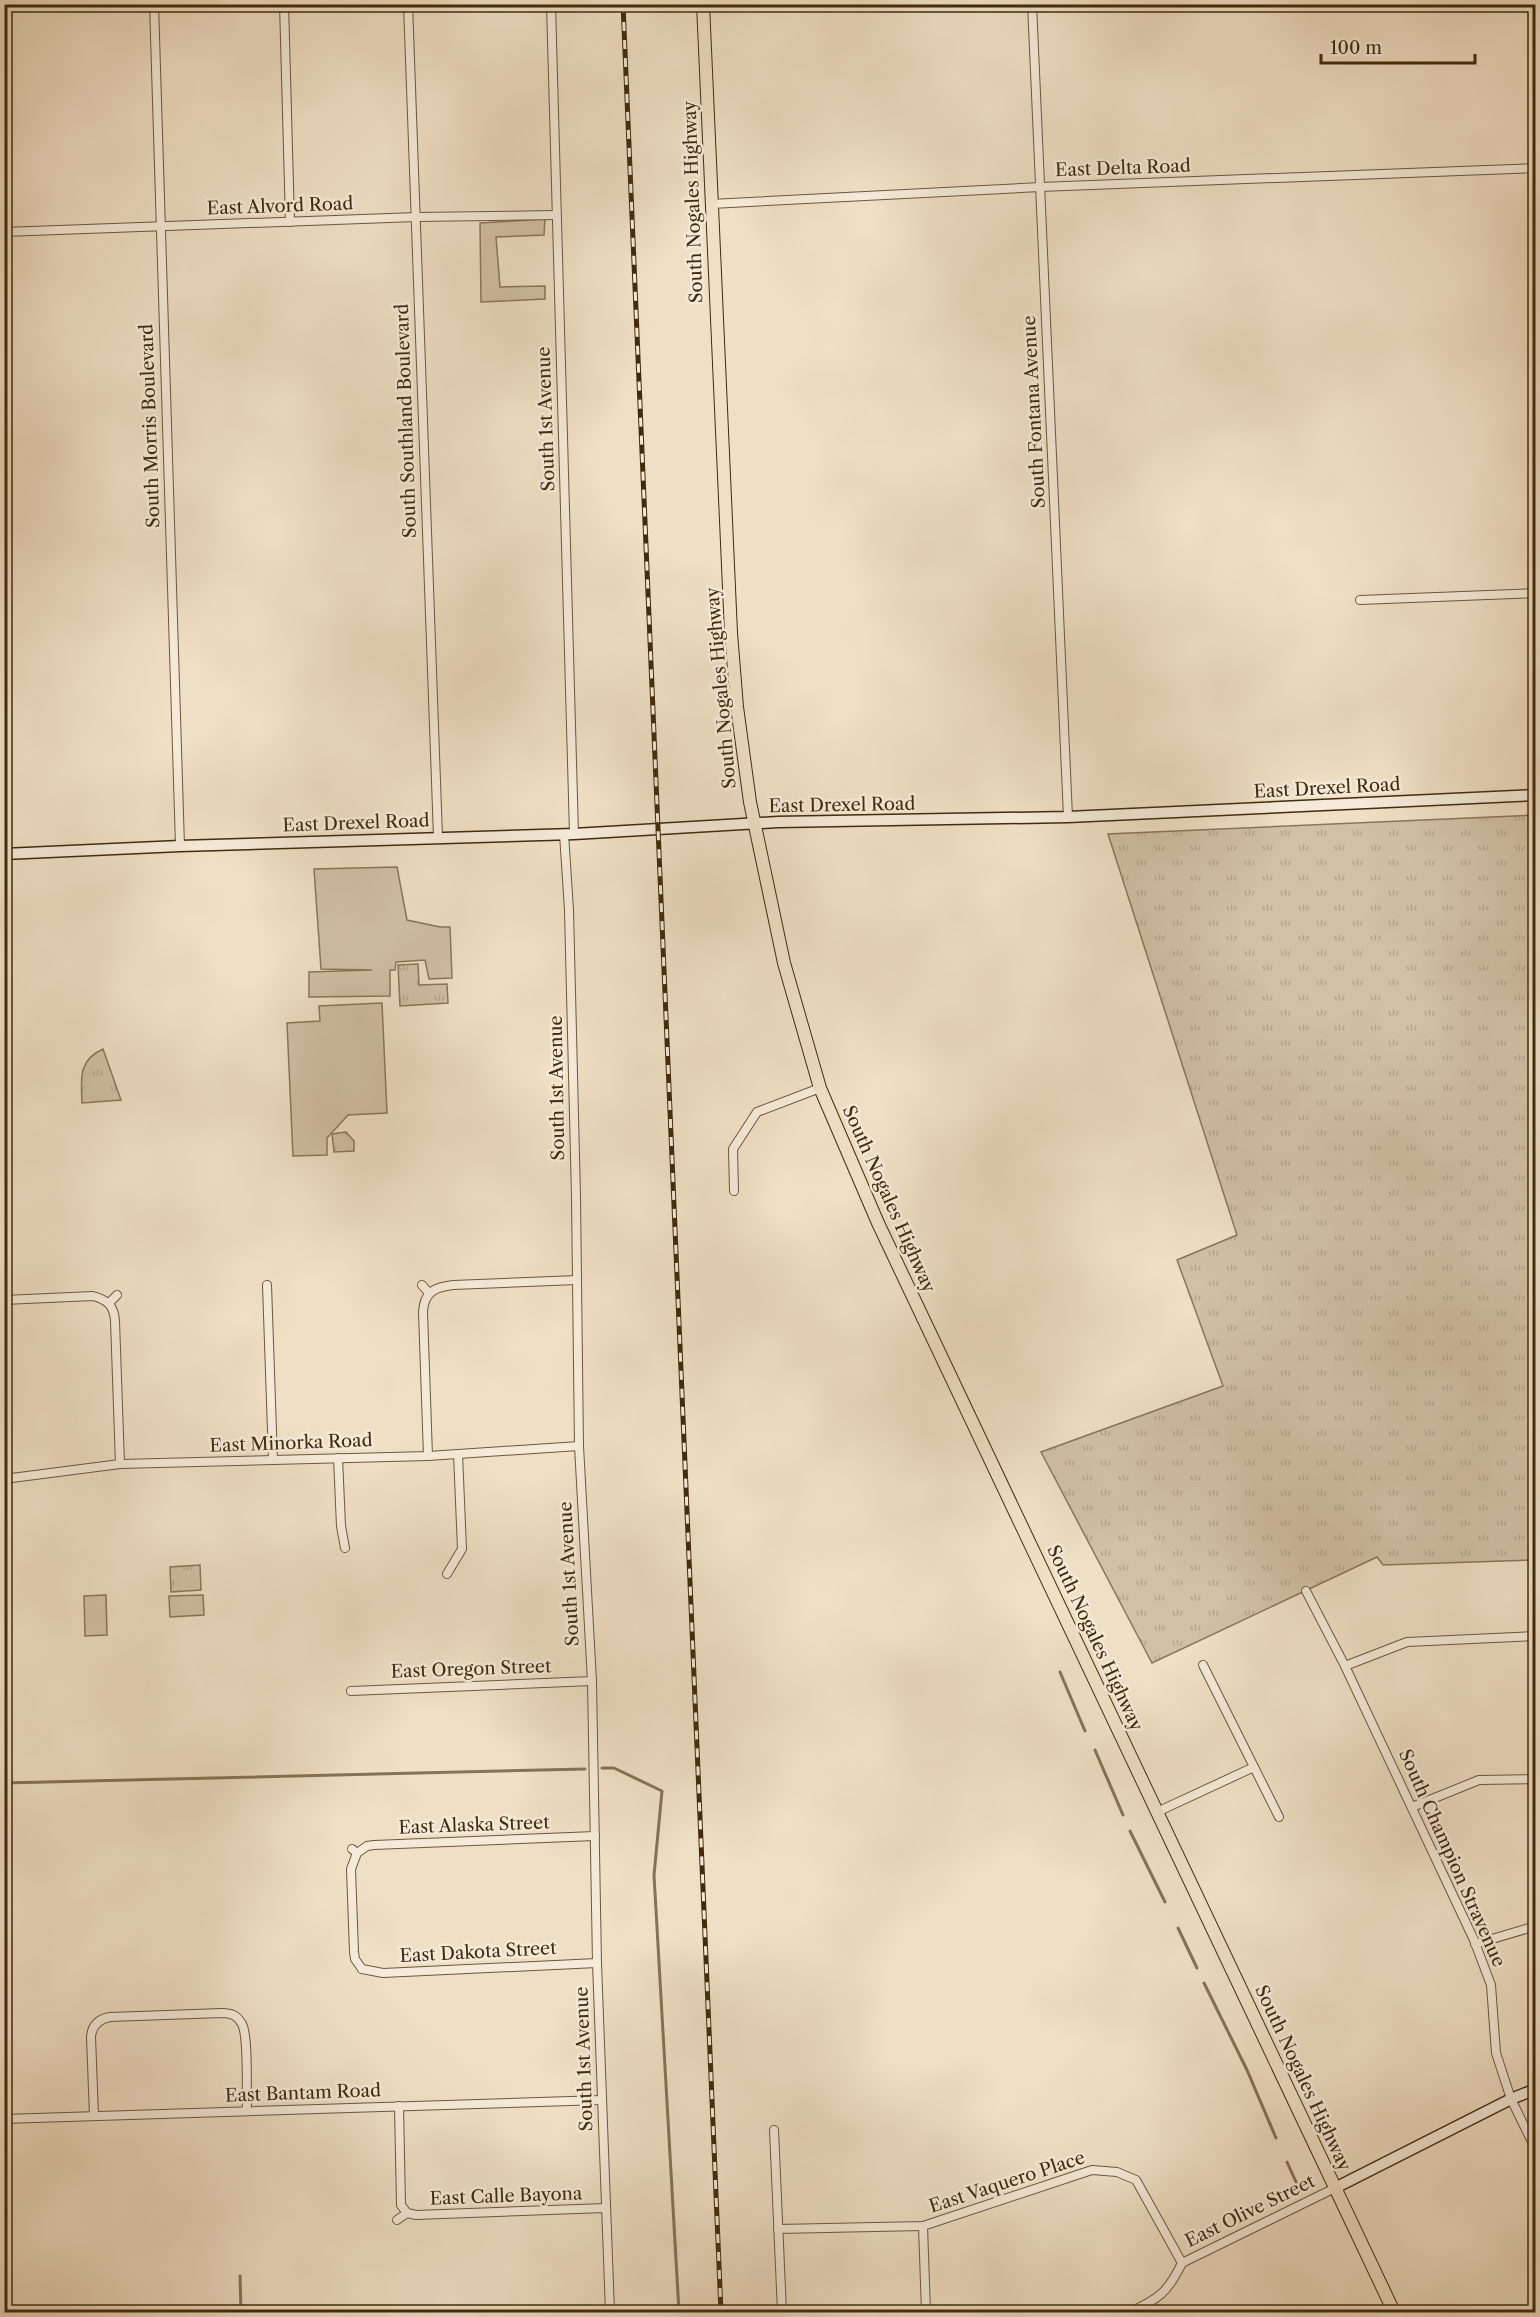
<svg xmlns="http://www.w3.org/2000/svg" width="1540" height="2317" font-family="'Libre Caslon Text',serif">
	<defs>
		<pattern id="park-tufts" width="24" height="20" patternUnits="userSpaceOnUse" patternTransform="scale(1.5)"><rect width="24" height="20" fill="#d1c0a5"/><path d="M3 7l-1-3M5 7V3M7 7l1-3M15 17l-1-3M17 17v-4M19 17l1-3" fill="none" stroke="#b5a58d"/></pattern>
	</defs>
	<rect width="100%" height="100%" fill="#efdfc4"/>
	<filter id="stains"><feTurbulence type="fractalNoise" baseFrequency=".00333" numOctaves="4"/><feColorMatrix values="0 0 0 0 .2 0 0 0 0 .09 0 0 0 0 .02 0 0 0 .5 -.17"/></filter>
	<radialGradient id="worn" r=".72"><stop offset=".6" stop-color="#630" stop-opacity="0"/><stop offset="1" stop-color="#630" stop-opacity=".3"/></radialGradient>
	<g fill="#d1c0a5" stroke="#897658" stroke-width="1.5">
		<path d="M545,219L544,235L496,237L500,287L545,286V299L481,302L480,223Z"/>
		<path d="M397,867L407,920L440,927H450L452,978L429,979L425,960L396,962L395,970H390V996L309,997V972L372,970L321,969L314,869Z"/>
		<path d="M382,1003L387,1113L348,1115L327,1138V1155L293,1156L287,1023L320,1021L319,1006Z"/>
		<path d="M106,1595L107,1635L85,1636L84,1596Z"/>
		<path d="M203,1595L204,1615L170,1617L169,1596Z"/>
	</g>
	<g fill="url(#park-tufts)" stroke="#897658" stroke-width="1.5">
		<path d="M1535,815V1560L1383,1565L1377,1557L1152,1663L1041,1452L1223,1386L1177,1260L1237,1235L1108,834Z"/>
		<path d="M418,964L419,985L447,984L448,1003L400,1006L398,965Z"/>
		<path d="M103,1049L121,1100L82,1103C81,1079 78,1060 103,1049Z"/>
		<path d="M346,1132L354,1141V1151L334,1152L332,1134Z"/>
		<path d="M200,1565L201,1590L171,1592L170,1567Z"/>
	</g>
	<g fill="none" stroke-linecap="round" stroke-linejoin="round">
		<g stroke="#867254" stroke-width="3">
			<path d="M1060,1672L1085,1731"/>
			<path d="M1095,1750L1123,1815"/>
			<path d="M602,1768H614L662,1791L654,1875L679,2312"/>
			<path d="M4,1783L585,1769"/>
			<path d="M1130,1831L1165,1902"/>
			<path d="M1178,1928L1197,1968"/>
			<path d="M1204,1983L1247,2070L1276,2138"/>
			<path d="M1287,2162L1300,2191"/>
			<path d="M240,2276L241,2312"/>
		</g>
		<g stroke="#6c5839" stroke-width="10">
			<g id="street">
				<path d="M154,4L180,846"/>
				<path d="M284,4L290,222"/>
				<path d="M408,4L438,837"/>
				<path d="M551,4L574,834"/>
				<path d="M1032,4L1068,817"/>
				<path d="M711,204L1040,187L1536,168"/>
				<path d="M4,232L416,217L556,215"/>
				<path d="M1360,600L1536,593"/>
				<path d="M564,834L569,910L576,1197L579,1446L592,1681L597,1963L610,2312"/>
				<path d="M734,1191L733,1149L757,1112L820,1088"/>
				<path d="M267,1285L273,1460"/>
				<path d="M422,1285L429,1293"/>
				<path d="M4,1300L93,1296C108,1300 114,1306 115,1321L120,1464"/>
				<path d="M109,1303L117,1295"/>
				<path d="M428,1456L423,1312C424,1292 435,1287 453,1285L577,1280"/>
				<path d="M338,1458L341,1526L345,1548"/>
				<path d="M4,1479L120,1464L428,1456L579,1446"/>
				<path d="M447,1574L462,1549L458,1454"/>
				<path d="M1306,1591L1345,1666L1474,1940L1491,1985L1496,2053L1511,2099L1536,2150"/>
				<path d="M1345,1666L1407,1642L1536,1636"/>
				<path d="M351,1691L592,1681"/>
				<path d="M1254,1767L1279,1817"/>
				<path d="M1412,1807L1479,1780L1536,1779"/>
				<path d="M1157,1812L1254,1767L1203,1665"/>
				<path d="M352,1849L357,1853L367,1846L374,1845L595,1836"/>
				<path d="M357,1853L351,1869L354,1952L355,1959L362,1969"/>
				<path d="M1475,1944L1536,1926"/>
				<path d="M362,1969L383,1973L597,1963"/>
				<path d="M399,2106L401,2205L407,2213"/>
				<path d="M94,2116L91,2037C92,2025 99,2019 110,2017L222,2013C231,2013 237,2015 242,2024C249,2037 246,2093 247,2111"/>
				<path d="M4,2119L602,2100"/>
				<path d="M774,2130L782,2312"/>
				<path d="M407,2213L416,2215L606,2208"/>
				<path d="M397,2220L407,2213"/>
				<path d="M923,2226L926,2312"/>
				<path d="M778,2229L923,2226L1092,2170L1117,2172L1136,2180L1182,2263"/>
				<path d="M1130,2312C1159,2299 1168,2292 1182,2263L1335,2188"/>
			</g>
		</g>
		<g stroke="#412b0b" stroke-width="13">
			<g id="secondary">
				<path d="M4,854L180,846L574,834L778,822L1068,817L1536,795"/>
				<path d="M1335,2188L1511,2099L1536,2089"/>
			</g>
		</g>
		<g stroke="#412b0b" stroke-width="14">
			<path id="primary" d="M703,4L731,633L737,707L750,802L784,963L820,1088L878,1223L1394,2312"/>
		</g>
		<use href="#street" stroke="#f5ead9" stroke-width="8"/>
		<use href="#secondary" stroke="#f5ead9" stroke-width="10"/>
		<use href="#primary" stroke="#efdfc4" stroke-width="12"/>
		<g stroke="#412b0b" stroke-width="5">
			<path id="rail" d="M623,4L721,2312"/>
		</g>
		<use href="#rail" stroke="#f5ead9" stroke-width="3" stroke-dasharray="9" stroke-linecap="butt"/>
	</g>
	<g text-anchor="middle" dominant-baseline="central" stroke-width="5" stroke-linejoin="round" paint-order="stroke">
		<g font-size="18" fill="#412b0b" stroke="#f5ead9">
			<text transform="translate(1123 168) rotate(-2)">East Delta Road</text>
			<text transform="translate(693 202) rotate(-92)">South Nogales Highway</text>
			<text transform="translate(280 206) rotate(-2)">East Alvord Road</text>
			<text transform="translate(1034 412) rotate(-93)">South Fontana Avenue</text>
			<text transform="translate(546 419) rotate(-92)">South 1st Avenue</text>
			<text transform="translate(406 421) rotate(-92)">South Southland Boulevard</text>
			<text transform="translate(150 426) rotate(-92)">South Morris Boulevard</text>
			<text transform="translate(721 688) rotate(-95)">South Nogales Highway</text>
			<text transform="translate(1327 788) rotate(-3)">East Drexel Road</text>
			<text transform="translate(842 805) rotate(-1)">East Drexel Road</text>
			<text transform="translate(356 823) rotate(-2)">East Drexel Road</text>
			<text transform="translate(557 1088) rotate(-91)">South 1st Avenue</text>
			<text transform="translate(889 1199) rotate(66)">South Nogales Highway</text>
			<text transform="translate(291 1443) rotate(-2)">East Minorka Road</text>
			<text transform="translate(569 1574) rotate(-93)">South 1st Avenue</text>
			<text transform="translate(1095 1638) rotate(65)">South Nogales Highway</text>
			<text transform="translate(471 1669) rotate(-2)">East Oregon Street</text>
			<text transform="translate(474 1825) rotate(-2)">East Alaska Street</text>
			<text transform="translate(1452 1858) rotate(66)">South Champion Stravenue</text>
			<text transform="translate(478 1952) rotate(-3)">East Dakota Street</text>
			<text transform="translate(584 2059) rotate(-92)">South 1st Avenue</text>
			<text transform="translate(1303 2078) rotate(65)">South Nogales Highway</text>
			<text transform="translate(303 2093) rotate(-2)">East Bantam Road</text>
			<text transform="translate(1007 2182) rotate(-18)">East Vaquero Place</text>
			<text transform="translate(506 2196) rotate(-2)">East Calle Bayona</text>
			<text transform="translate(1250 2211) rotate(-26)">East Olive Street</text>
		</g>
	</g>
	<rect width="1540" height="2317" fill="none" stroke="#efdfc4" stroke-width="24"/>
	<rect x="6" y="6" width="1528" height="2305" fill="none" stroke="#412b0b" stroke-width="3"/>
	<rect x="12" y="12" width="1516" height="2293" fill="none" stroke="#412b0b" stroke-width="1.5"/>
	<path d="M1321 54v9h154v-9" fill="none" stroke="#412b0b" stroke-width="3"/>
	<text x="1330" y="54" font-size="18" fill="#412b0b" stroke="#f5ead9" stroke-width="4.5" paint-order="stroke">100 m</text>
	<rect width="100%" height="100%" filter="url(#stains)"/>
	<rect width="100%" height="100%" fill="url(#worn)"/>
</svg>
